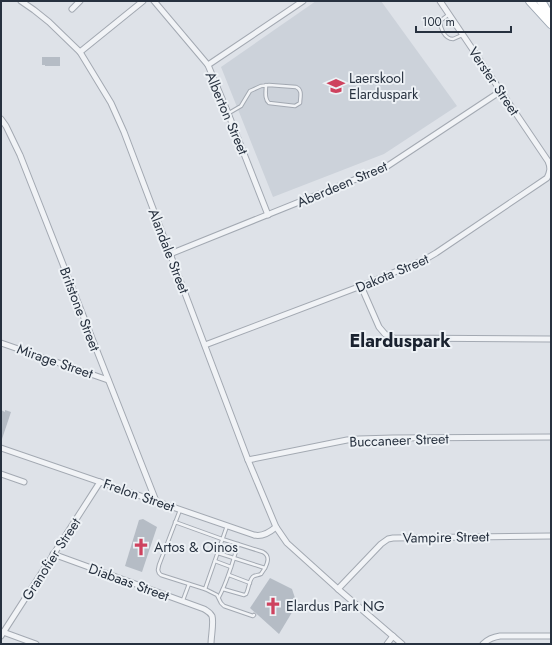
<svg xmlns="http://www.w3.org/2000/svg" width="552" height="645" font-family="Jost,sans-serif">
	<rect width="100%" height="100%" fill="#dee2e8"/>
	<path fill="#ccd2da" d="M316,1H381L457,106L384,154L273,197L221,67Z"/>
	<g fill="#b5bcc5">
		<path d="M42,57H60V66H45V65H42Z"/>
		<path d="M1,410L5,412V410L11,412L2,439H1Z"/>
		<path d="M143,519L157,527L142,572L125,566L139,520Z"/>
		<path d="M270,578L292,589L297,604L279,634L250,608Z"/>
	</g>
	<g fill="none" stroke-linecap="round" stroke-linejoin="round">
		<g stroke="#a3a9b2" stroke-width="4.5">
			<g id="service">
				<path d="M448,15L440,21C440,27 444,39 453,39C456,38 459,36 463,35"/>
				<path d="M229,113L241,106L250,91L261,86L269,85L296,87C303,90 300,97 300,103L295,106L269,103C264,99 266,91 266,85"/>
				<path d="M180,510L159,565L158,570L159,573L161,575L205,589L227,526"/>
				<path d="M175,522L222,539L263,552C270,556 268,562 265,568L218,553"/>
				<path d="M215,561L231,567"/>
				<path d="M229,575L250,583"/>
				<path d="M205,589L217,595L221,603L224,606L250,615L253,616L254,615"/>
				<path d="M223,589L244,595L246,594C249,589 249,578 254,576C257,575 259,575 261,574L265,568"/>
				<path d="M219,597C228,580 233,562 238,544"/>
				<path d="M183,600L189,584"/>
			</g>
		</g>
		<g stroke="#a3a9b2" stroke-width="7">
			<g id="minor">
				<path d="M21,1L34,10L49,22L80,52L111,103L124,132L248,460L276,527L287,543L338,589L402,644"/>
				<path d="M154,1L208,65L228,113L268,215"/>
				<path d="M72,9L80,1"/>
				<path d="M80,52L143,1"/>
				<path d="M208,65L303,1"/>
				<path d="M1,119L6,126L20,155L156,501"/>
				<path d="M170,254L386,167L501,91"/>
				<path d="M361,286L379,327L385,334L394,338L551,339"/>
				<path d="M1,343L108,380"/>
				<path d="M205,345L361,286L424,260L436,253L547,178C550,172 551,168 548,161L440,1"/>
				<path d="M1,448L254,535C262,537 269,533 276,527"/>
				<path d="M248,460L347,440L359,439L393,438L551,437"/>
				<path d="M1,474L24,482"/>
				<path d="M53,554L204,609C207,611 210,612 212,616C214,623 211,636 211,644"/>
				<path d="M338,589L381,544L388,539L393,538L551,536"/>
				<path d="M3,632L36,644"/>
				<path d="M1,636L100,482"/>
				<path d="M387,644L393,636"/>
				<path d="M483,644C488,639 493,637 500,636H551"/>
			</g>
		</g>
		<g stroke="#9da7b3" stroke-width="10">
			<g id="primary">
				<path d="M530,1L551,24"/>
				<path d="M541,1L551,18"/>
			</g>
		</g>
		<use href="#service" stroke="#f1f3f6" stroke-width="2.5"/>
		<use href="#minor" stroke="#f1f3f6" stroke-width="5"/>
		<use href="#primary" stroke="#fff" stroke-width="8"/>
	</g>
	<defs>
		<g id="school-bare" transform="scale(1.38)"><path d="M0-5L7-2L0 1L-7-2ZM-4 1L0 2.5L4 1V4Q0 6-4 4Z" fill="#ce425e" stroke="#edf1f5" stroke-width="2.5" paint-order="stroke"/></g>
		<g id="church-bare" transform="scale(1.38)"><path d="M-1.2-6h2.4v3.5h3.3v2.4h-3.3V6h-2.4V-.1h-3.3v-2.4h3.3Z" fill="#ce425e" stroke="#edf1f5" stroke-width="2.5" paint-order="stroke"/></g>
	</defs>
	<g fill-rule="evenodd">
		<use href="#school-bare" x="336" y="86"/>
		<use href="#church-bare" x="141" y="547"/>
		<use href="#church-bare" x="273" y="606"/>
	</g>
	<g text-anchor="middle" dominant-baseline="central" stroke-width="4" stroke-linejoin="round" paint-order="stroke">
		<g font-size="14" fill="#27313f" stroke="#edf1f5" text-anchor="start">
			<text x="349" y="78">Laerskool<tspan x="349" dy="16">Elarduspark</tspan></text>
			<text x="154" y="547">Artos &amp; Oinos</text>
			<text x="286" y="606">Elardus Park NG</text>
		</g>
		<g font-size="14" fill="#27313f" stroke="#edf1f5">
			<text transform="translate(494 81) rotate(56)">Verster Street</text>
			<text transform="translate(227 113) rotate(67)">Alberton Street</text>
			<text transform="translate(342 184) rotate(-23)">Aberdeen Street</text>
			<text transform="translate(169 251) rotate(69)">Alandale Street</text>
			<text transform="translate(392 273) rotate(-23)">Dakota Street</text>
			<text transform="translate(80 309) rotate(69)">Britstone Street</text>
			<text transform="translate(55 361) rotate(19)">Mirage Street</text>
			<text transform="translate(399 440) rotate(-2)">Buccaneer Street</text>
			<text transform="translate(139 495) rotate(19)">Frelon Street</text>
			<text transform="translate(446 537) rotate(-1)">Vampire Street</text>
			<text transform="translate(51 559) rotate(-57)">Granofier Street</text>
			<text transform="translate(129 582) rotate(20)">Diabaas Street</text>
		</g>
		<g font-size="18" font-weight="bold" fill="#1a222f" stroke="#edf1f5">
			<text x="400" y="341">Elarduspark</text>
		</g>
	</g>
	<rect width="552" height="645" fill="none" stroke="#27313f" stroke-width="4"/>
	<path d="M416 26v6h95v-6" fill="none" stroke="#27313f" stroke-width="2"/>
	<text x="422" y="26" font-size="12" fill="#27313f" stroke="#edf1f5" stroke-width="3" paint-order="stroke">100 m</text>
</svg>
